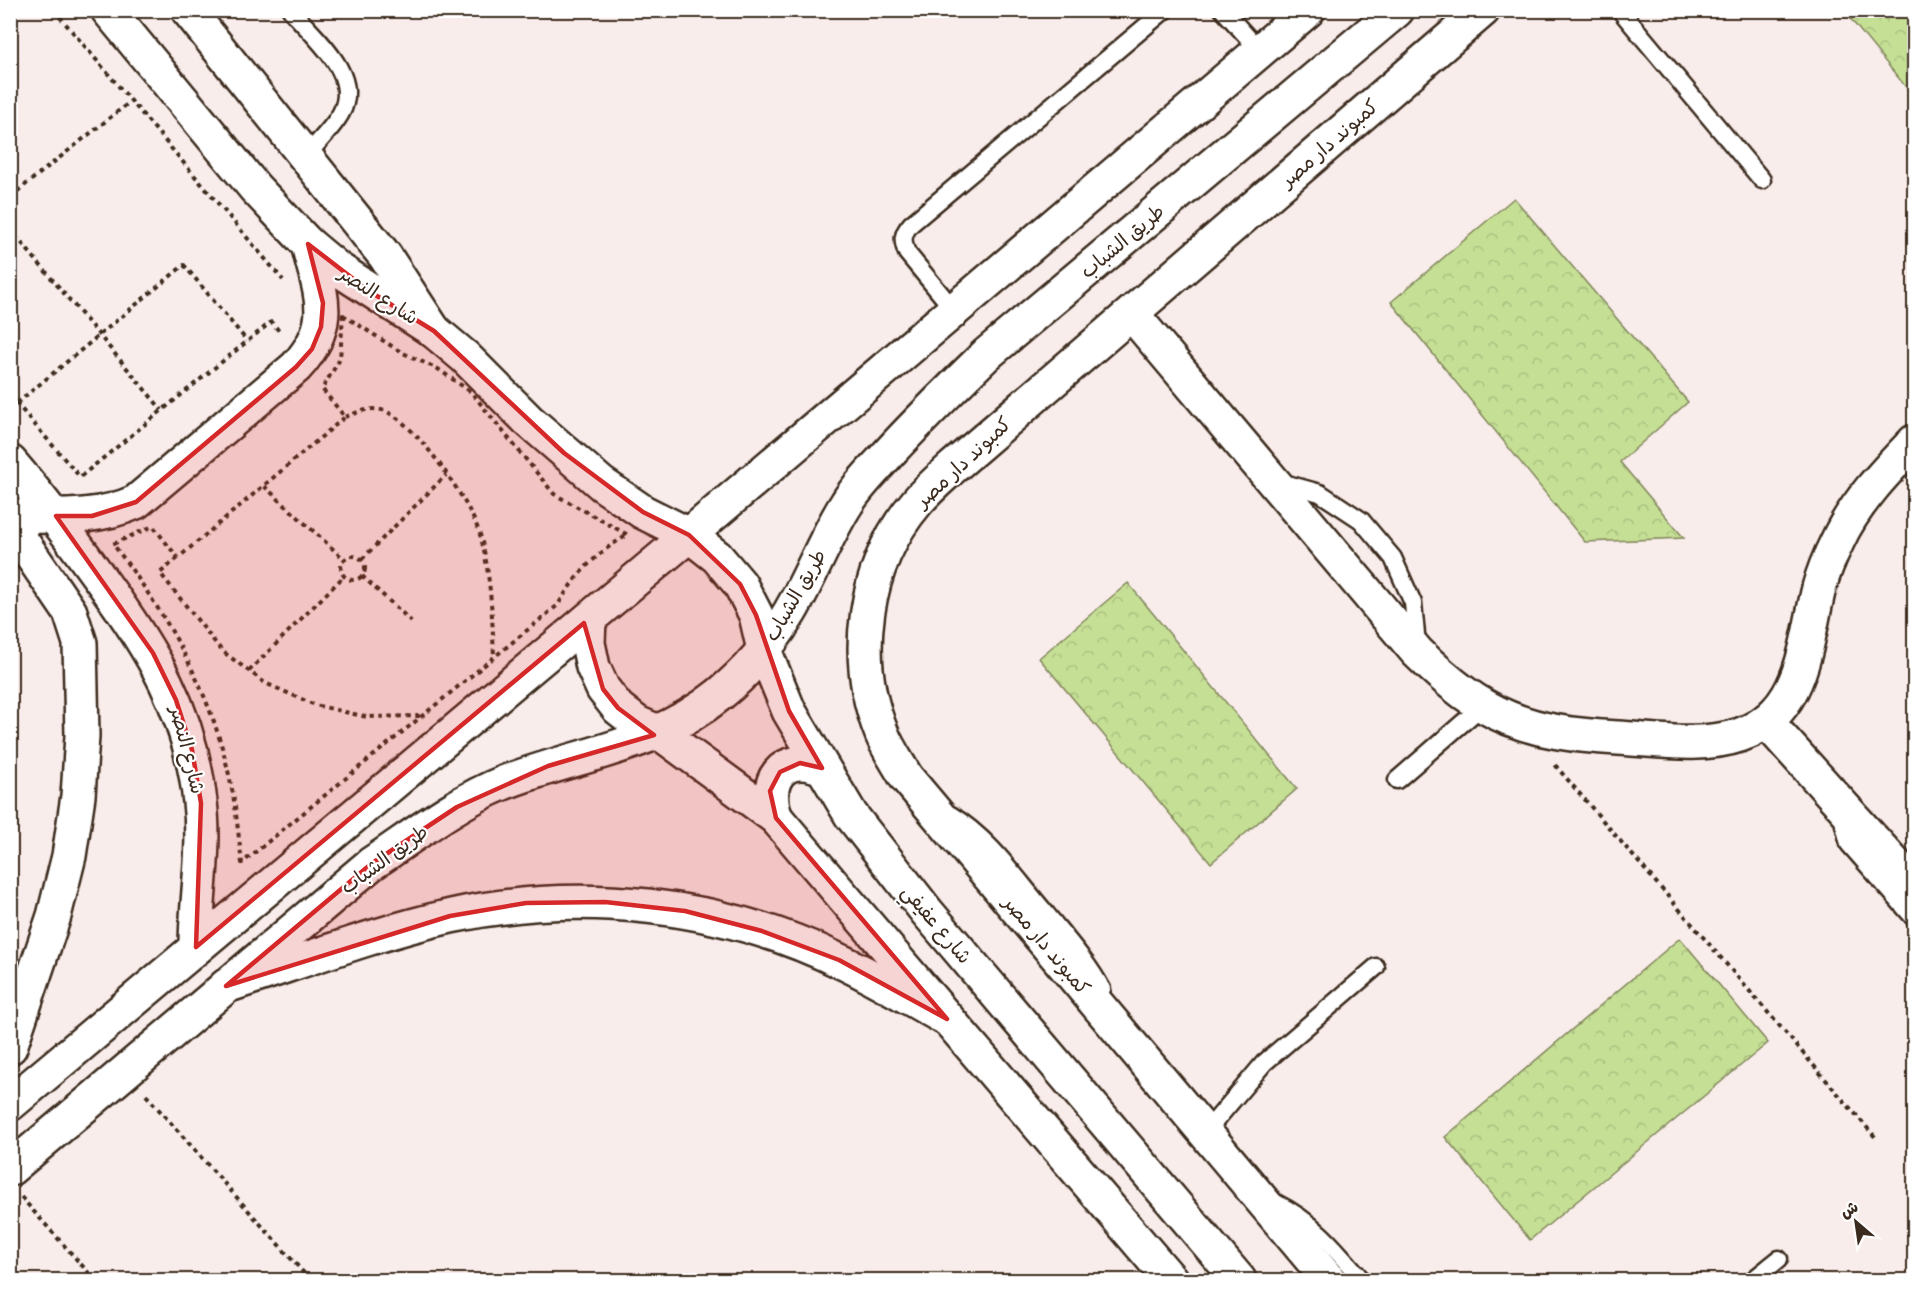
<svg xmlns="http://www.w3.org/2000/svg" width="1925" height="1291" font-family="Itim,'Playpen Sans Arabic',sans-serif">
	<defs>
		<pattern id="forest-crowns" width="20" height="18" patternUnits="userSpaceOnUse" patternTransform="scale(1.5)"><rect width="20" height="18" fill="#c5df95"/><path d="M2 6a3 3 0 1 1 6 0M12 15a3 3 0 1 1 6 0" fill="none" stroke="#aac080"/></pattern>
	</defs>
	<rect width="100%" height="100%" fill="#f9edeb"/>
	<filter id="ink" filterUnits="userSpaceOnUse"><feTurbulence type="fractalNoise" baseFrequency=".0167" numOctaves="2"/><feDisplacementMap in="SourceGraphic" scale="12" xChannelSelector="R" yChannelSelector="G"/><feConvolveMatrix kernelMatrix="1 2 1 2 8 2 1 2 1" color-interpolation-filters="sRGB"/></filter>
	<g filter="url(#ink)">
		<g fill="url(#forest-crowns)" stroke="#80845a" stroke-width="1.5">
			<path d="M1844,11H1914V97Z"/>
			<path d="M1514,198L1688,402L1620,462L1684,538L1585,542L1391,302Z"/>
			<path d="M1128,583L1297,789L1211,863L1039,658Z"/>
			<path d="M1680,938L1768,1043L1530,1240L1445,1137Z"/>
		</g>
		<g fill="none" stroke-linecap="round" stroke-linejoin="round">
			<g stroke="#3b2a1e" stroke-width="21">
				<g id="service">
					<path d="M291,10C313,37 362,74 341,113C333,128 317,143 305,157"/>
					<path d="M1223,10L1260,51"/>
					<path d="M1620,10L1762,180"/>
					<path d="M954,310L907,253C902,241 902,234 911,224L1165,10"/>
					<path d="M1280,482L1320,493L1361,520L1393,558L1413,603L1417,645"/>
					<path d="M1397,780L1481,707"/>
					<path d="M1841,813L1849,844L1914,918"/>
					<path d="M951,815C990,839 1015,877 1044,911C1064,936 1087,961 1102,989"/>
					<path d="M1205,1133L1264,1063L1376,967"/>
					<path d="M1274,1202C1313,1221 1335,1248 1362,1280"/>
					<path d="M1753,1280L1779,1259"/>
				</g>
			</g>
			<g stroke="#3b2a1e" stroke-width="38">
				<g id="minor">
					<path d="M188,10L385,256L434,331"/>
					<path d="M1132,314L1417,652C1484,718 1526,733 1618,738C1657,740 1702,748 1740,735C1804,713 1805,644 1819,588C1823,573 1830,556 1837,542C1854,504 1886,471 1914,442"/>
					<path d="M10,524L70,612L80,643L82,736L78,796L69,856L54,916L10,1047"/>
					<path d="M1766,721L1914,885"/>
					<path d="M226,986C300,962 375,933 451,916C580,888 721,903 840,961C877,978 912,1000 947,1019"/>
					<path d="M1329,1280L906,777C898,763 888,749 882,734C851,658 863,565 917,502C928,489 941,478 953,467L1483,10"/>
				</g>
			</g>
			<g stroke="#3b2a1e" stroke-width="38">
				<g id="tertiary">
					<path d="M108,10L255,188L308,244L338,269L434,331L465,357L528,420L602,484L643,512L689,535L717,557L740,584L756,615L764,650L789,711L851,815L927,912L1239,1280"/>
					<path d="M10,462C42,499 71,538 99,577C152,650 190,710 200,802C206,850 196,898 196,947"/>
					<path d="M10,516C54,516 96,520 136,502L296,367C336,323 321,296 308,244"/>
					<path d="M589,619L588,643L593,667L603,689L618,708L637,723L660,733L776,818L1171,1280"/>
					<path d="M776,818C762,782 782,751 822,768"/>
				</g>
			</g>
			<g stroke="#3b2a1e" stroke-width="38">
				<g id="secondary">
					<path d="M10,1104L689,535L1308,10"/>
					<path d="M10,1169L371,864C413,836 456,802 503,783C579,753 654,748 720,694C748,671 772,643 790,612C811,577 825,537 847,503C858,485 874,470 888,454C920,419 953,387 987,354L1397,10"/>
				</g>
			</g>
			<g stroke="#3b2a1e" stroke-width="4" stroke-dasharray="4.5 4.5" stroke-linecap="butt">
				<path d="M54,10L283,280"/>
				<path d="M10,197L131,101"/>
				<path d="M10,229L162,410"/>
				<path d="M343,315L401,352L438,369L471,392L554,494L628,535C597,552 576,574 558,605L242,863C239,841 237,817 233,795C216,698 171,621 113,544L153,526L178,558L345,417L322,389L340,359Z"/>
				<path d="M10,396L80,477L271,322L281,333"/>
				<path d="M17,403L184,265L247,341"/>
				<path d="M345,417C358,412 371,406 385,411C417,424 472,504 481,538C491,577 492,616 494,656"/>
				<path d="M264,486L344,559"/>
				<circle cx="353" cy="568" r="12"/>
				<path d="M178,558L160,573L222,651L265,683L315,705L367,717L421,716"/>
				<path d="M362,559L446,475"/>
				<path d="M362,576L412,622"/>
				<path d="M249,671L344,576"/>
				<path d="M1555,765L1876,1138"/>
				<path d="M146,1095L310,1280"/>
				<path d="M21,1197L95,1280"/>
			</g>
			<use href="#service" stroke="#fff" stroke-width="16"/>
			<use href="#minor" stroke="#fff" stroke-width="33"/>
			<use href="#tertiary" stroke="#fff" stroke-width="33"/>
			<use href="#secondary" stroke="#fff" stroke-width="33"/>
		</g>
	</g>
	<path fill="#d62828" fill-opacity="0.2" stroke="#d62828" stroke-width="4.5" stroke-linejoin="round" d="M308,244L369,291L434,331L564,453L643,512L689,535L740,584L756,615L789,711L822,768L800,763L780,772L770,791L776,818L947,1019L839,960L762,931L685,911L605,902L526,903L450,916L226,986L371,864L457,807L548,766L654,735L618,708L603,689L584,623L196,947L201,803L192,750L176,700L153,653L56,516H92L136,502L296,367L312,349L321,327L323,303Z"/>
	<g text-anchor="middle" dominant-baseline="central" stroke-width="4.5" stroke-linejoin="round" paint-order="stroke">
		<g font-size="20" fill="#3b2a1e" stroke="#fff">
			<text transform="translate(1329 143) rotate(-41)">كمبوند دار مصر</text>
			<text transform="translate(1122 241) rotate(-40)">طريق الشباب</text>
			<text transform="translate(379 295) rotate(33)">شارع النصر</text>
			<text transform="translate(963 462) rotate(-43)">كمبوند دار مصر</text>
			<text transform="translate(795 595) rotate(-60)">طريق الشباب</text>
			<text transform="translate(188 750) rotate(76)">شارع النصر</text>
			<text transform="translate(384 859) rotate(-36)">طريق الشباب</text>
			<text transform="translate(937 924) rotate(50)">شارع عفيفي</text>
			<text transform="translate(1047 945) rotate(50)">كمبوند دار مصر</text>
		</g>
	</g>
	<rect width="1925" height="1291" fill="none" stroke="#fff" stroke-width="36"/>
	<rect x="18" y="18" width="1889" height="1255" fill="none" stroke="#3b2a1e" stroke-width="2" filter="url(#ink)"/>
	<g transform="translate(1856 1222) rotate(331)" stroke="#ffffff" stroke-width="4.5" paint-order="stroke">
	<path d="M0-4.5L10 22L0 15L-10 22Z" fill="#3b2a1e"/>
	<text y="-9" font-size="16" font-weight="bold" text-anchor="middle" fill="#3b2a1e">ش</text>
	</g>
</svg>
